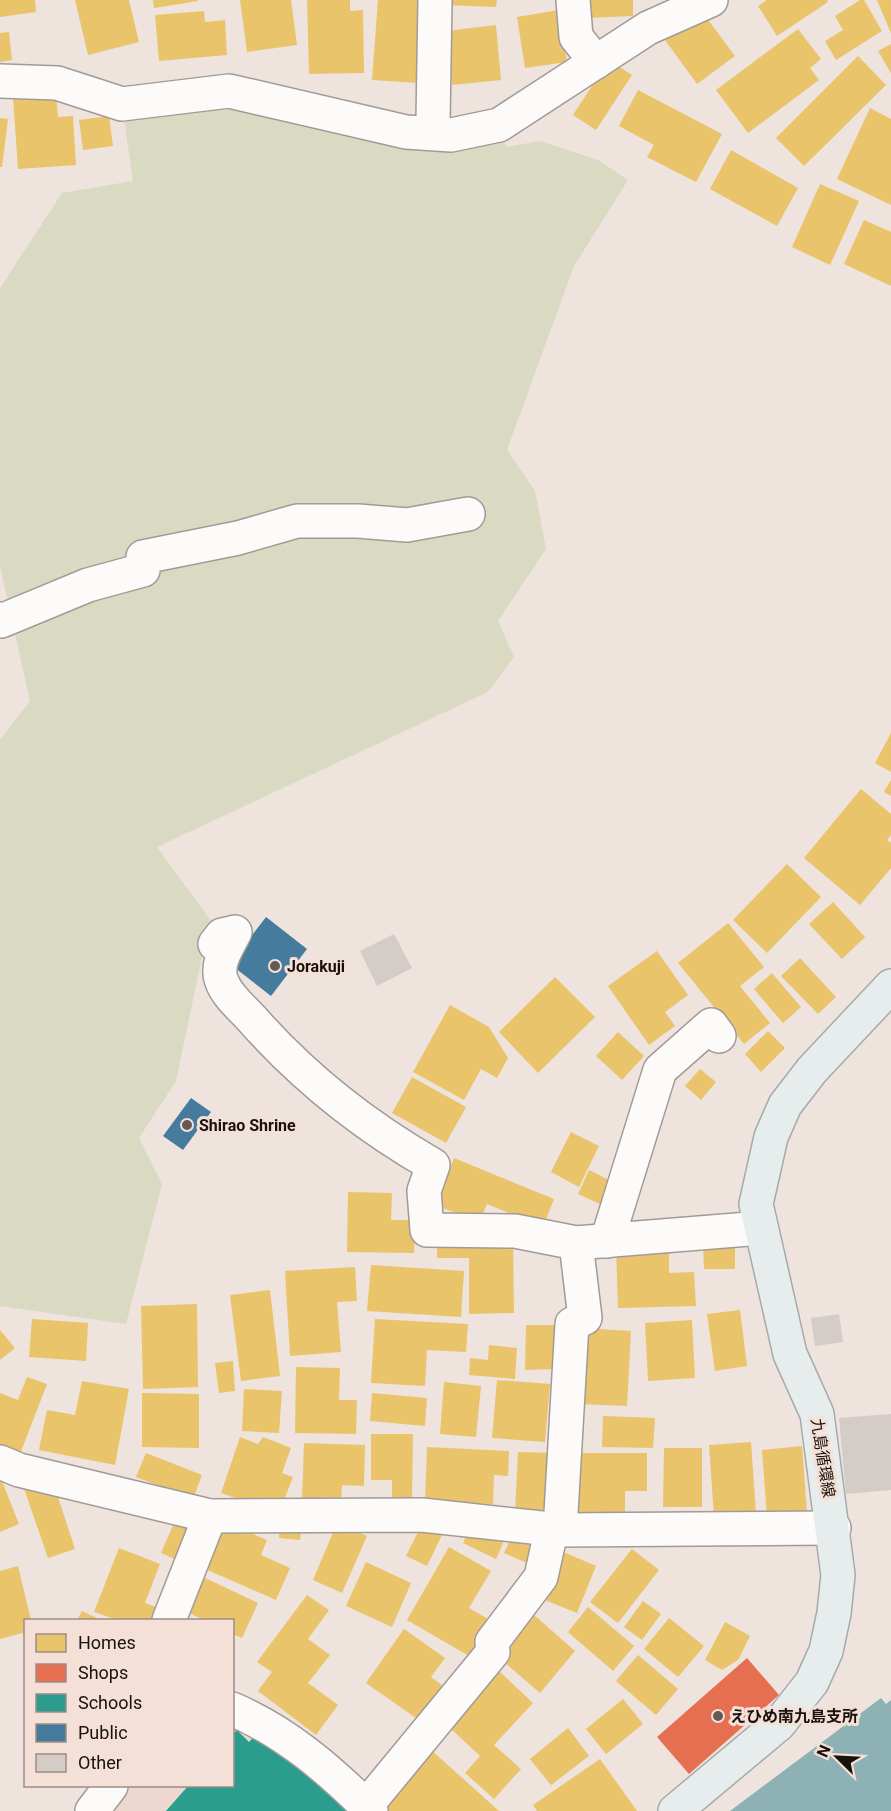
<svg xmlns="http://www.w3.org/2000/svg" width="891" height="1811" font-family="Roboto,'Noto Sans JP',sans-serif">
	<rect width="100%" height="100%" fill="#eee3dd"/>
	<path fill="#edd8cf" d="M233,1720L349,1811H110L127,1786H232Z"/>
	<path fill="#d9dac1" d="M229,91L406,132L499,125L506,147L540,141L598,160L628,180L574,266L507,450L535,491L546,549L498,621L514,657L488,692L157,847L214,925L204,947L176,1081L139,1138L162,1184L126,1324L0,1306V740L30,701L0,566V288L62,193L133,181L122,104Z"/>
	<path fill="#8db1b4" d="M881,1698L886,1704L891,1700V1811H730Z"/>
	<g fill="#e9c46a">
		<path d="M0,0H35L36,12L0,17Z"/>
		<path d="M75,0H129L139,42L88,55Z"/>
		<path d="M153,0H198V1L154,8Z"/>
		<path d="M240,0H291L297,45L247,52Z"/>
		<path d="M307,0H350V11L363,10L364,73L309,74Z"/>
		<path d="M378,0H423L418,83L372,80Z"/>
		<path d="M445,0H497L496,7L444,5Z"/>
		<path d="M586,0H633V16L587,18Z"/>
		<path d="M767,0H827L828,2L777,36L758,6Z"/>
		<path d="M860,0H864L882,31L836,60L825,41L843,30L835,16Z"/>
		<path d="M877,0H891V33Z"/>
		<path d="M559,10L567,62L525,68L517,17Z"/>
		<path d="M204,11L205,22L225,20L227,55L159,61L155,15Z"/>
		<path d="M703,13L735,56L697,84L665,40Z"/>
		<path d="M496,25L501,80L452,85L446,31Z"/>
		<path d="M798,29L821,59L810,68L819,80L748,133L716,90Z"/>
		<path d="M9,32L12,60L0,62V33Z"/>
		<path d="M891,44V73L878,51Z"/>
		<path d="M858,56L886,85L804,166L776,138Z"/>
		<path d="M609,60L632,75L596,130L573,115Z"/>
		<path d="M638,90L722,134L696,182L647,157L654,145L619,126Z"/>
		<path d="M56,94L58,117L73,116L76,165L18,169L13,97Z"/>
		<path d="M870,108L891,119V205L837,179Z"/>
		<path d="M109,116L113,146L83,150L79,120Z"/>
		<path d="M0,118L8,119L2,167H0Z"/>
		<path d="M731,150L798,188L777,226L710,189Z"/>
		<path d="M820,184L859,201L830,265L792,247Z"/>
		<path d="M864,220L891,232V286L844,264Z"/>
		<path d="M891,733V772L875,763Z"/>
		<path d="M891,780V796L884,792Z"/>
		<path d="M861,789L891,814V835L887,840L891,843V868L860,905L804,858Z"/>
		<path d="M787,864L821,897L767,953L733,920Z"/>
		<path d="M833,902L865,937L842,959L809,924Z"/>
		<path d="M728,923L764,967L740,986L770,1023L744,1044L678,963Z"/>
		<path d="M657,951L688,995L665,1012L675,1026L649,1045L608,986Z"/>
		<path d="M800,958L836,997L818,1014L781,976Z"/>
		<path d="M772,973L801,1007L783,1023L754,989Z"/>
		<path d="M555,977L595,1017L538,1073L499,1032Z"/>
		<path d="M450,1005L489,1027L508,1058L497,1078L481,1069L464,1100L413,1072Z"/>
		<path d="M768,1031L785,1048L761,1072L745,1054Z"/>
		<path d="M618,1032L644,1056L622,1080L596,1056Z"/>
		<path d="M700,1069L716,1082L701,1100L685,1086Z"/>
		<path d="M412,1077L466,1107L446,1143L392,1113Z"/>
		<path d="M571,1132L599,1146L579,1187L551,1172Z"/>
		<path d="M454,1158L554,1199L543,1227L487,1204L479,1222L435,1205Z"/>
		<path d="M589,1170L613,1182L602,1205L578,1194Z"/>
		<path d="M348,1192L392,1193L391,1220H415L414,1253L347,1252Z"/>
		<path d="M513,1237L514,1313L469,1314V1258H437V1239Z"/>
		<path d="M703,1240H735V1269H704Z"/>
		<path d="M669,1245V1273L694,1272L696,1306L618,1308L616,1246Z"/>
		<path d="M371,1265L464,1271L461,1317L367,1311Z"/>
		<path d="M355,1267L357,1301L337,1302L341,1352L290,1356L285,1271Z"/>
		<path d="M270,1290L280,1376L241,1381L230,1295Z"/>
		<path d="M197,1304L198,1387L143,1389L141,1306Z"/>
		<path d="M740,1310L747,1366L715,1371L707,1314Z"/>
		<path d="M32,1319L88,1323L86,1361L29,1357Z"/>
		<path d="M375,1319L468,1324L466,1352L427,1350L425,1386L371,1383Z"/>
		<path d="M692,1320L695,1378L648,1381L645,1323Z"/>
		<path d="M526,1325H556L555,1369L525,1370Z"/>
		<path d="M582,1328L631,1331L627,1406L579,1404Z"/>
		<path d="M0,1330L15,1348L0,1360Z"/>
		<path d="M489,1345L517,1348L515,1379L469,1375L470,1358L488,1360Z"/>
		<path d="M233,1361L235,1391L219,1393L215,1363Z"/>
		<path d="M296,1367L340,1368L339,1400H357L356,1434L295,1433Z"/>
		<path d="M27,1377L47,1384L20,1454L0,1446V1393L18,1400Z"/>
		<path d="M497,1380L550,1384L545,1442L492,1438Z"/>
		<path d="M82,1381L129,1389L115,1465L39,1450L47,1410L75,1415Z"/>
		<path d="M444,1382L481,1386L476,1437L440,1434Z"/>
		<path d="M244,1389L282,1391L279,1433L242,1431Z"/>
		<path d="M142,1393L199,1394V1448L142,1447Z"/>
		<path d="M372,1393L427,1398L425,1426L370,1421Z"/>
		<path d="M603,1416L655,1418L653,1448L602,1447Z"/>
		<path d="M371,1434H413L412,1498H392V1480H371Z"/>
		<path d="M240,1437L258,1444L263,1437L291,1448L282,1473L293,1477L284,1500L249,1503L221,1493Z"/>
		<path d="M751,1442L756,1513L714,1516L709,1445Z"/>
		<path d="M304,1443L365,1445L364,1486L342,1485L341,1500L302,1499Z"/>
		<path d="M802,1446L807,1513L767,1517L762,1450Z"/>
		<path d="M427,1447L509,1451L508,1476L494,1475L493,1504L425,1501Z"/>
		<path d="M664,1448H702V1507H663Z"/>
		<path d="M518,1452L555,1453L551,1515L515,1513Z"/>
		<path d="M146,1453L202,1475L193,1499L136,1477Z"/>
		<path d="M571,1453H647V1491H625V1516H571Z"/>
		<path d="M0,1476L19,1524L0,1532Z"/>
		<path d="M20,1477L55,1488L75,1549L48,1558Z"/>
		<path d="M175,1521L192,1528L179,1561L161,1553Z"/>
		<path d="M223,1521L267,1540L261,1555L290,1568L276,1600L203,1568Z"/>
		<path d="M280,1522L302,1524L300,1540L279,1538Z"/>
		<path d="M337,1523L367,1536L342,1593L313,1580Z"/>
		<path d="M422,1524L442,1535L427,1566L406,1556Z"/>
		<path d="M470,1528L507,1534L496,1559L463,1543Z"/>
		<path d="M515,1529L545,1541L534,1566L504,1553Z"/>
		<path d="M449,1547L491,1571L469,1608L497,1624L476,1660L407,1620Z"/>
		<path d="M119,1548L160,1564L145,1603L161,1609L156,1620H117L94,1612Z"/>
		<path d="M632,1549L659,1570L618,1623L590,1602Z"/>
		<path d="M561,1551L596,1566L577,1613L542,1599Z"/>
		<path d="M366,1562L411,1583L392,1627L346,1606Z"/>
		<path d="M18,1566L31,1620H26V1632L0,1639V1571Z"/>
		<path d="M199,1575L258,1603L242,1638L232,1634V1620H204L183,1610Z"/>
		<path d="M307,1595L329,1610L308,1639L330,1655L308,1683L338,1705L316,1735L258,1691L272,1672L257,1662Z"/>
		<path d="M643,1601L661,1614L642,1640L624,1627Z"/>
		<path d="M588,1607L634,1646L613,1671L568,1632Z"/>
		<path d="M82,1611L101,1620H77Z"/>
		<path d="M534,1615L575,1651L540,1693L498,1657Z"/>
		<path d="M669,1618L704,1646L678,1677L644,1649Z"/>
		<path d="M725,1622L750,1636L738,1660L722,1670L705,1660Z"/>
		<path d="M404,1629L445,1658L431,1677L450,1691L426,1725L366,1683Z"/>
		<path d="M638,1655L678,1689L656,1715L616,1681Z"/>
		<path d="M499,1671L533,1703L494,1745L521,1769L494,1799L465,1773L480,1756L448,1726Z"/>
		<path d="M623,1699L643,1724L606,1754L586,1729Z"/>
		<path d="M568,1728L589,1756L551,1785L530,1759Z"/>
		<path d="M430,1749L499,1811H384L379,1806Z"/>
		<path d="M600,1759L637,1811H537L533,1805Z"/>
	</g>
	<path fill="#e76f51" d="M747,1658L779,1695L689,1774L657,1737Z"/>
	<path fill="#2a9d8f" d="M237,1730L249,1742L259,1731L349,1811H166L188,1786H232V1735Z"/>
	<g fill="#457b9d">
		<path d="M266,917L307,949L271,996L230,964Z"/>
		<path d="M191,1098L211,1112L183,1150L163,1136Z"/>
	</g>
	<g fill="#d4cdc7">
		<path d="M394,934L412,968L377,986L360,951Z"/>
		<path d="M839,1314L843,1342L815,1346L811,1318Z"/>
		<path d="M891,1414V1490L846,1494L839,1418Z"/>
	</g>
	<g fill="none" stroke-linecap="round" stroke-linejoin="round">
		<g stroke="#a29a96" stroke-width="36">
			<g id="minor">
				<path d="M573,0L576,37L596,62"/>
				<path d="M0,81L57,83L122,104L229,91L406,132L451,135L499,125L648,28L711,0"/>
				<path d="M433,121L435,0"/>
				<path d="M0,619L1,621L88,585L143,570V557L238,538L297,521H358L407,525L468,514"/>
				<path d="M215,944L222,935L235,932C228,946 216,963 221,979C226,995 241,1007 252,1019C304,1078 365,1126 433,1165L424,1191L427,1230L515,1231L576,1243L761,1228"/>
				<path d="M607,1241L660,1070L711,1025L719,1036"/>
				<path d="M0,1462L19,1470L210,1516L422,1515L560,1530L834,1528"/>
				<path d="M560,1530L572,1324L585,1318L576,1243"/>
				<path d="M169,1620L210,1516"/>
				<path d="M232,1709C286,1732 330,1770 371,1811"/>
				<path d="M366,1806L493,1652L492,1642L541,1577L552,1527"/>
				<path d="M92,1811L111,1786"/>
			</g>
		</g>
		<g stroke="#a5abab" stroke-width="36">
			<path id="major" d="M675,1811L779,1724L812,1682L826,1651L834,1613L838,1575L817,1414L790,1354L756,1204L771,1137L785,1105L812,1070L891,986"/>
		</g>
		<use href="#minor" stroke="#fcfbfa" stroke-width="33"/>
		<use href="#major" stroke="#e7eced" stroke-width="33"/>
	</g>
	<g fill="#635a56" stroke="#f4e0d7" stroke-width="2">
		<circle cx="275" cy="966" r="6"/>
		<circle cx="187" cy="1125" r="6"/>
		<circle cx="718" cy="1716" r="6"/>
	</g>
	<g text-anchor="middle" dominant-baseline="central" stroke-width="6" stroke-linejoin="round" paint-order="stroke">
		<g font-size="16" font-weight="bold" fill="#18110e" stroke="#f4e0d7" text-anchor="start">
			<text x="287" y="966">Jorakuji</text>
			<text x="199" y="1125">Shirao Shrine</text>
			<text x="730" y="1716">えひめ南九島支所</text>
		</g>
		<g font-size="16" fill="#18110e" stroke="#f4e0d7">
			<text transform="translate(823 1458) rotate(81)">九島循環線</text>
		</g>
	</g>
	<rect x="24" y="1619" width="210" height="168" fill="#f4e0d7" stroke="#9c8d87" stroke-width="1.5"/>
	<rect x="36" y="1634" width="30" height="18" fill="#e9c46a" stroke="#9c8d87" stroke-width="1.5"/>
	<text x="78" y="1649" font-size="18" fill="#18110e">Homes</text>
	<rect x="36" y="1664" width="30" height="18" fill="#e76f51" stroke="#9c8d87" stroke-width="1.5"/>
	<text x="78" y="1679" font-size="18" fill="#18110e">Shops</text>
	<rect x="36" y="1694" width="30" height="18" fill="#2a9d8f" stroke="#9c8d87" stroke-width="1.5"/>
	<text x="78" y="1709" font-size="18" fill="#18110e">Schools</text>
	<rect x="36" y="1724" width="30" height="18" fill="#457b9d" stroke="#9c8d87" stroke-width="1.5"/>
	<text x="78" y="1739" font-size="18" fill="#18110e">Public</text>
	<rect x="36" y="1754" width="30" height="18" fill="#d4cdc7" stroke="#9c8d87" stroke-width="1.5"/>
	<text x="78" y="1769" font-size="18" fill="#18110e">Other</text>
	<g transform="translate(837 1757) rotate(294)" stroke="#f4e0d7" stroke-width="4.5" paint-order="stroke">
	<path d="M0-4.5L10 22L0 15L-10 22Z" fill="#18110e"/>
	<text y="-9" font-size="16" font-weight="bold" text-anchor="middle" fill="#18110e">N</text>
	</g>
</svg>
